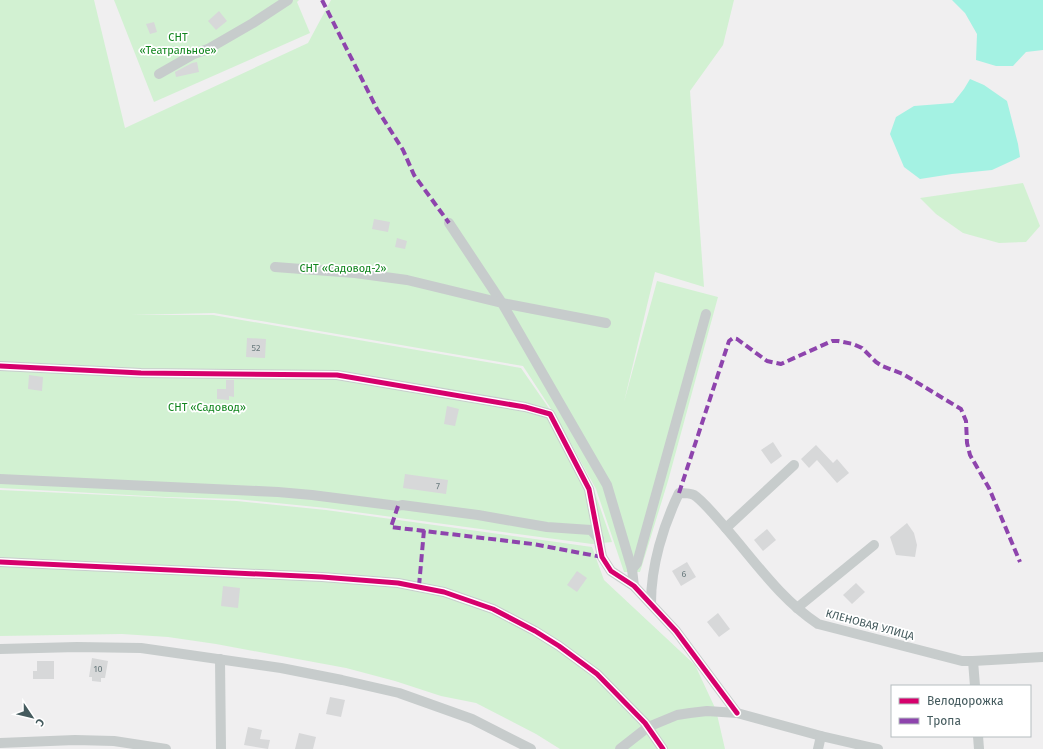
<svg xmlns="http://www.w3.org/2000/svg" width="1043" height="749" font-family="'Fira Sans',sans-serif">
	<rect width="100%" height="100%" fill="#f0eff0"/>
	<g fill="#d2f1d2">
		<path d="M0,0H94L125,128L308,43L331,0H734L723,45L690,91L704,287L655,272L624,402L657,281L718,297L668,481L640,572H624L596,489L555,415L523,366L214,313L131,315H213L521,368L555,417L594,490L612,542L592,544L326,508L236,499L166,497L0,488Z"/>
		<path d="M114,0H299L297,2L310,33L154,102Z"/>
		<path d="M1023,183L1040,226L1026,242L999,243L963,233L936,214L920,198Z"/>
		<path d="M0,490L237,501L326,510L592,547L604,580L695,665L716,710L725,749H560L536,734L476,703L441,696L395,681L346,668L216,644L168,637L122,634L0,636Z"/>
	</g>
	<g fill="#a4f2e3">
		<path d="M952,0H1043V50L1026,52L1013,66H996L976,60L977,34L965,13Z"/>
		<path d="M970,79L984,85L1007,101L1018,144L1020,157L992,170L952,174L920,179L904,167L890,134L896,117L914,106L953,103L964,89Z"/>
	</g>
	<g fill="#d7d8d9">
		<path d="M219,11L227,21L216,30L208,21Z"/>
		<path d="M154,22L157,32L150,34L146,24Z"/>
		<path d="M197,62L199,72L176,77L175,72L192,63Z"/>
		<path d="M374,219L390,222L388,232L372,229Z"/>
		<path d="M397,238L407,241L405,249L395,247Z"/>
		<path d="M247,338L266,339L265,358L246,357Z"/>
		<path d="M29,375L43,377L42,391L28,389Z"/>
		<path d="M226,380H234V397L229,396V400L217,399V389H226Z"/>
		<path d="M447,406L459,409L455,426L444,424Z"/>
		<path d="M773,442L782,456L771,464L761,450Z"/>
		<path d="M816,445L833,463L837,459L849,473L837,483L817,460L809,468L801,459Z"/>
		<path d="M405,474L448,480L446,494L403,488Z"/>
		<path d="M907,523L914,533L917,545L915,557L896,555L890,537Z"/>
		<path d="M767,529L776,540L763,551L754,540Z"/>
		<path d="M687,562L696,577L681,586L672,571Z"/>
		<path d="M577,571L587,578L577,592L567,585Z"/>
		<path d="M856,583L865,592L852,604L843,595Z"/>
		<path d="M223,586L240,588L238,608L221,606Z"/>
		<path d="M718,613L730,629L719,637L707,622Z"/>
		<path d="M92,658L108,661L105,678H101V682L92,681V677H89Z"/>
		<path d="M37,661H54V679H33V671H37Z"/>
		<path d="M330,697L345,700L341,717L326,714Z"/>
		<path d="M248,727L262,730L260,739L270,740L268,749L244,745Z"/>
		<path d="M299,733L316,737L313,749H295Z"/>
	</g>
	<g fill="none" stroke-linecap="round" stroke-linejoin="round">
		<g stroke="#c7cccc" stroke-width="10">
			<path d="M159,74L194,54L208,49L253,23L288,0"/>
			<path d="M449,223L502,303L606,323"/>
			<path d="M275,267L355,273L407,280L502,303L607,485L632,569L634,586"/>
			<path d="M0,366L141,373L337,375L525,407L550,414L589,489L602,557L611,571L634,586L676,631L737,713"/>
			<path d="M0,479L278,492L312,495L398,506L402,505L478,515L547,527L591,530L599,539"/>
			<path d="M726,528L794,465"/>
			<path d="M0,562L322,577L398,583L444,592L493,609L535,631L559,646L597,674L645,723L663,749"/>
			<path d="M632,569L637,563L706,314"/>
			<path d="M651,603C651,566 663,526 679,493C683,493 690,493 694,495C702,500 718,519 724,526C754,560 780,599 818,624L962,661H973L975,686"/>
			<path d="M797,608L874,545"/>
			<path d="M0,649L77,647L141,648L281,668L342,680L399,693L472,719L531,749"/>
			<path d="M220,659L221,749"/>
			<path d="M973,661L1043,657"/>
			<path d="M978,736L979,749"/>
			<path d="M0,743L75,740L114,741L166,749"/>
			<path d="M620,749L648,727L677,715L690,713L707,711L737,713L821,736L878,749"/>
			<path d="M818,749L821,736"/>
		</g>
		<g stroke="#8e44ad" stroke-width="4" stroke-dasharray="8 4" stroke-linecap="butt">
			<path d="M322,0L377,109L403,150L414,175L449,223"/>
			<path d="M679,493L729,341L733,338L737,339L767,361L781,364L832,341H838L853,344L862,348L876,362L882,366L903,374L961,409L966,421L967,443L970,455L989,488L1020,562"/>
			<path d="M398,506L391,527L533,544L602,557"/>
			<path d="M419,586L424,530"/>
		</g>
		<g stroke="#fff" stroke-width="8">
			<g id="cycleway">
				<path d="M0,366L141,373L337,375L525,407L550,414L589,489L602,557L611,571L634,586L676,631L737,713"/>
				<path d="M0,562L322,577L398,583L444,592L493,609L535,631L559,646L597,674L645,723L663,749"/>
			</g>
		</g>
		<use href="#cycleway" stroke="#d6006c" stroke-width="5"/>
	</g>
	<g text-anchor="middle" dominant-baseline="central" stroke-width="3.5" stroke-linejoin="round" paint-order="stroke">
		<g font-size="9" fill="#6a7b7e">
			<text x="256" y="348">52</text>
			<text x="438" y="486">7</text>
			<text x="684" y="574">6</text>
			<text x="98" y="669">10</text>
		</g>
		<g font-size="11" fill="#10851d" stroke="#fff">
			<text x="178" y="37">СНТ<tspan x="178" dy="13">«Театральное»</tspan></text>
			<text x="343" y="268">СНТ «Садовод-2»</text>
			<text x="207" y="407">СНТ «Садовод»</text>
		</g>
		<g font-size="11" fill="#455b5e" stroke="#fff">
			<text transform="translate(870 625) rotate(15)">КЛЕНОВАЯ УЛИЦА</text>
		</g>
	</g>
	<rect x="891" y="685" width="140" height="52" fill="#ffffff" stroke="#b5bdbf"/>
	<rect x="899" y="698" width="20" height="6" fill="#d6006c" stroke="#b5bdbf"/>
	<text x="927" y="705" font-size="12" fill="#455b5e">Велодорожка</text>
	<rect x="899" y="718" width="20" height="6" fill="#8e44ad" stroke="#b5bdbf"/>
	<text x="927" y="725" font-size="12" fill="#455b5e">Тропа</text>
	<g transform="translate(32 717) rotate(125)" stroke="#ffffff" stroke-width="3" paint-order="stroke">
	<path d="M0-3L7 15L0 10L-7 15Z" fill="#455b5e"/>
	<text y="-6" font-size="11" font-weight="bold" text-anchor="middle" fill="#455b5e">С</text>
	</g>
</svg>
